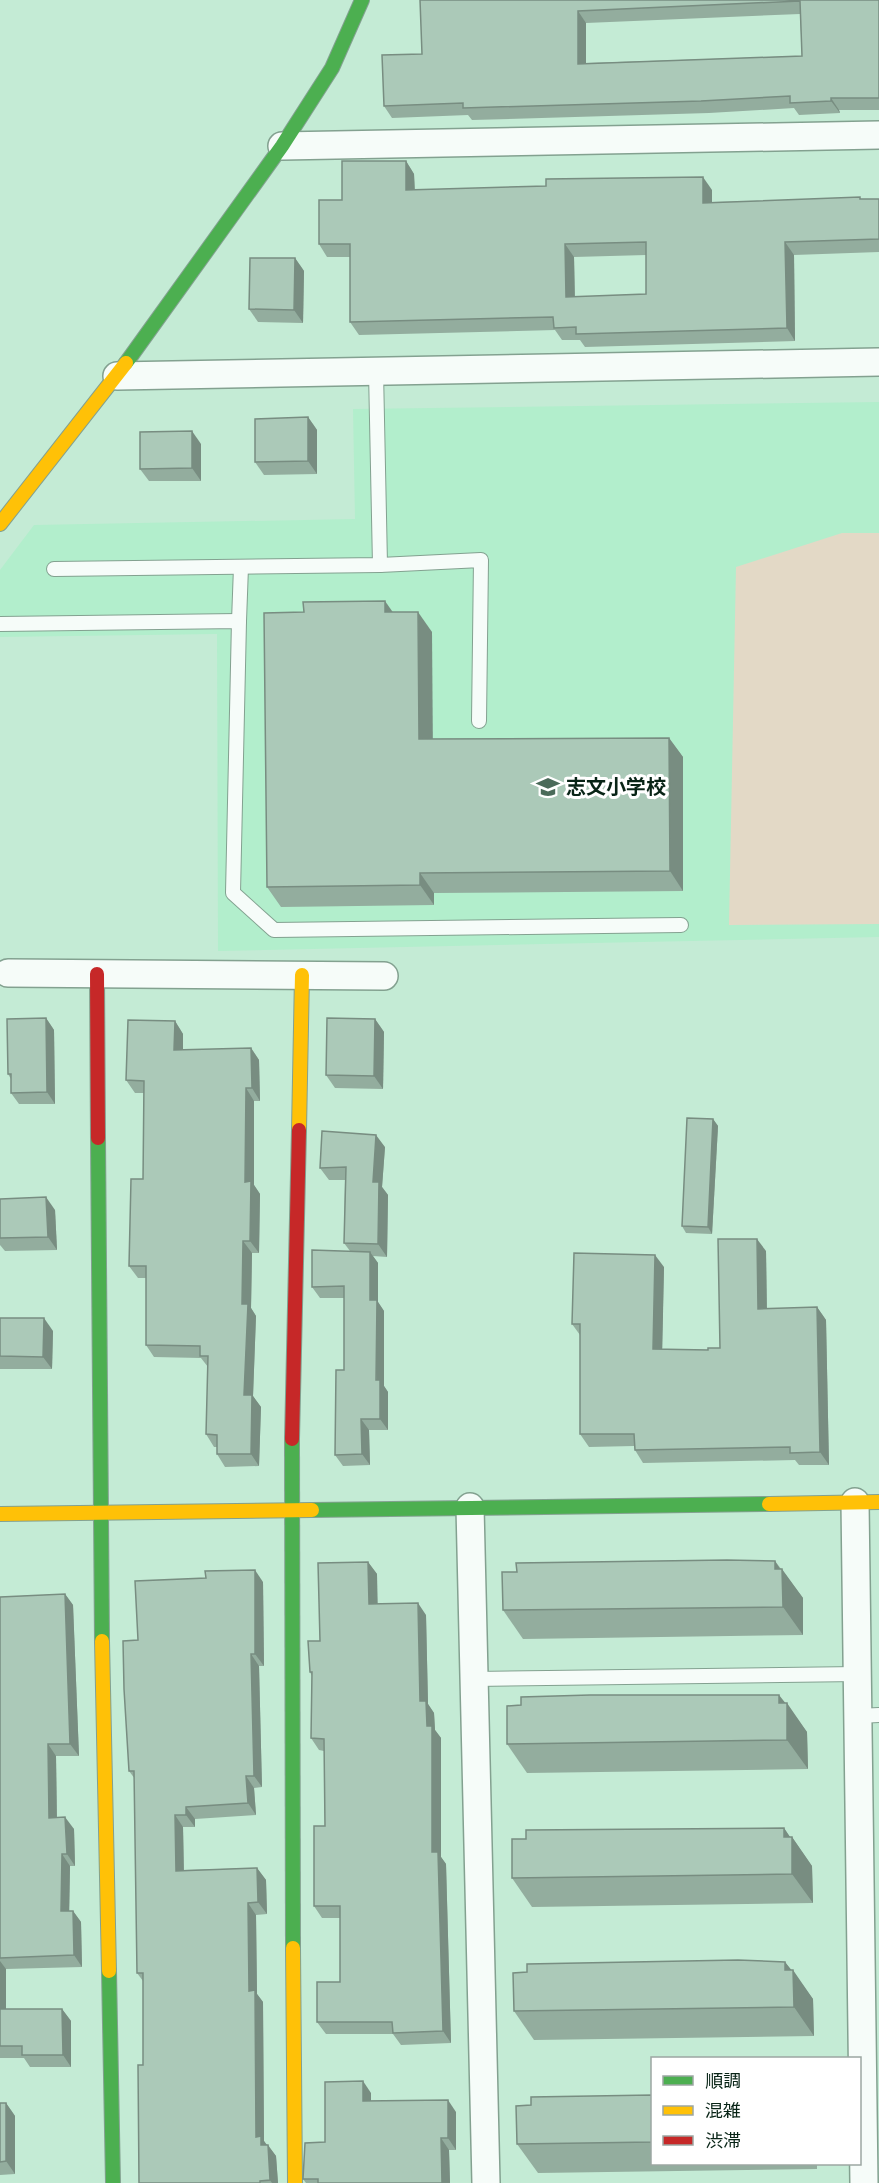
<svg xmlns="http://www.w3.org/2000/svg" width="879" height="2183" font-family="'Space Grotesk','Noto Sans JP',sans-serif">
	<rect width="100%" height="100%" fill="#c4ebd5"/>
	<path fill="#b2eecc" d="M879,402V937L218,951L217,634L0,637V570L34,525L355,519L353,409Z"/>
	<path fill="#e3d9c6" d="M842,533H879V924L729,925L736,567Z"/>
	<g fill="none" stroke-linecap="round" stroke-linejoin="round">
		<g stroke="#83a190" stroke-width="16">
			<g id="lane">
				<path d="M380,565L481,560L479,721"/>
				<path d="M54,569L380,565L376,371"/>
				<path d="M239,621L241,567"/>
				<path d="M0,624L239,621L233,893L274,930L681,925"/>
				<path d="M474,1679L858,1674"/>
				<path d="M858,1716L879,1715"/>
			</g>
		</g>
		<g stroke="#83a190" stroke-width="30">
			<g id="street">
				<path d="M282,146L879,135"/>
				<path d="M117,376L879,362"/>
				<path d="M8,973L384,976"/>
				<path d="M855,1502L864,2183"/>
				<path d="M470,1507L486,2183"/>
			</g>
		</g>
		<g stroke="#83a190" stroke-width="16">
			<g id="fast">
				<path d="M126,363L282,146L332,68L362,0"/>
				<path d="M98,1138L102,1641"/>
				<path d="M292,1439L293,1948"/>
				<path d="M312,1510L769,1504"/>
				<path d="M109,1971L113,2183"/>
			</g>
		</g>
		<g stroke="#83a190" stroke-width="16">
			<g id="slow">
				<path d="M0,524L126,363"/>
				<path d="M299,1130L302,975"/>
				<path d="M769,1504L879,1502"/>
				<path d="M0,1514L312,1510"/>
				<path d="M102,1641L109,1971"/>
				<path d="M293,1948L295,2183"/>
			</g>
		</g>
		<g stroke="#83a190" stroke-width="16">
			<g id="jam">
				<path d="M97,974L98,1138"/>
				<path d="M292,1439L299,1130"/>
			</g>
		</g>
		<use href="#lane" stroke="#f6fcf9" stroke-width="14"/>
		<use href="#street" stroke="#f6fcf9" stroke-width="27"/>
		<use href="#fast" stroke="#4caf50" stroke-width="14"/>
		<use href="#slow" stroke="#ffc107" stroke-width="14"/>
		<use href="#jam" stroke="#c62828" stroke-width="14"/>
	</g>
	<g fill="#93ad9e" fill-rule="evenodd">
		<path d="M420,0H879V110H839L840,113L799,115L794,108L709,113L472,120L468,115L392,118L384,106L422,54ZM800,14L802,56L586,63V23Z"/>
		<path d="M406,161L414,174L415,189L712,190V202L879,199V252L794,255L795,341L585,347L580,340H562L555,330L359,335L350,322V257H327L319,244L342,200ZM646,255V294L575,297L574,257Z"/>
		<path d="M295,258L304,271L303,323L258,322L249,309Z"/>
		<path d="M308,417L317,430V474L264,475L255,462Z"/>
		<path d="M201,444V481H149L140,469Z"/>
		<path d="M393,612L432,632V739L669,738L683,757V891L434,893V905L281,907L267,887Z"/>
		<path d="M46,1018L54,1030L55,1104H19L11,1093V1079L8,1074Z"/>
		<path d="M375,1019L384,1032L383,1089L335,1088L326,1075Z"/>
		<path d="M175,1021L183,1034V1050L251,1048L259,1060L260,1101H254V1185L260,1194L259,1253H252L251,1308L256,1316L253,1396L261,1407L259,1466L225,1467L217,1454V1447H214L206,1434L208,1367L201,1358L154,1357L146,1345V1278H138L129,1266L143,1179L144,1093H135L126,1080Z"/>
		<path d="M713,1119L718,1126L712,1234L686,1233L682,1226Z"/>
		<path d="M385,1147L382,1187L388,1195L387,1257L373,1256L378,1263V1302L384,1311V1386L388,1392V1430H369L370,1465L343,1466L335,1455L344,1370V1298H320L312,1287L350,1251L344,1243L345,1180H329L320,1168Z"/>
		<path d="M0,1199L55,1210L57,1250L5,1251L0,1245Z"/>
		<path d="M766,1251L767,1309L817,1307L826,1320L829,1465H799L795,1460L643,1463L635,1450L634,1446L589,1447L580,1434V1335L572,1324L664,1267L662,1349L708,1350L720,1348Z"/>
		<path d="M0,1318L53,1331L52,1369H0Z"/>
		<path d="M775,1561L803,1598V1635L523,1639L503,1610Z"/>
		<path d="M368,1562L377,1574V1604L426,1615L428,1704L434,1713L435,1730L441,1738V1857L446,1864L451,2043L401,2045L393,2034H326L317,2022L340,1982V1918H322L314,1906L325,1826L324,1751L319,1750L311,1738L312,1676L310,1672Z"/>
		<path d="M263,1582L264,1666H259L262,1787L254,1788L256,1815L195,1819V1827H183L184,1870L257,1868L266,1880L267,1914L256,1915L257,1994L263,2002L264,2141L276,2156L278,2183H139L143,2065V1981L137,1973L135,1779L129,1771L138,1640Z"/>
		<path d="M65,1594L73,1605L79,1756H56L57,1818L74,1829L75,1866H70L69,1911H73L81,1922L82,1967L6,1969V2009H62L71,2021V2067H30L24,2058H0V1597Z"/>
		<path d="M785,1703L807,1732L808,1769L527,1773L507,1744Z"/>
		<path d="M784,1828L790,1837H792L812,1866L813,1903L532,1907L512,1878Z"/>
		<path d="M785,1962L813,1999L814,2036L534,2040L514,2011Z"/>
		<path d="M371,2093V2101L456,2112V2150H449L450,2183H306L303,2179L325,2142Z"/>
		<path d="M652,2095V2163H817V2169L538,2173L517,2144L531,2105Z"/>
		<path d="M0,2103H6L15,2116V2174L0,2175Z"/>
	</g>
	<g fill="#788d81">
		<path d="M578,11L586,23V76L578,64Z"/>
		<path d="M831,98L839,110L840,113L831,101Z"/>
		<path d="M406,161L414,174L415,202L406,190Z"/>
		<path d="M703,177L712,190V215L703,203Z"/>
		<path d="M785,242L794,255L795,341L787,328Z"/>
		<path d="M565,244L574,257L575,310L566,297Z"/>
		<path d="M295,258L304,271L303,323L294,310Z"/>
		<path d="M308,417L317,430V474L308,461Z"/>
		<path d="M192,431L201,444V481L192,468Z"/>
		<path d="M385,601L399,621L385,612Z"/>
		<path d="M418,612L432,632L433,759L419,739Z"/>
		<path d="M669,738L683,757V891L670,871Z"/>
		<path d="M420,873L434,893V905L420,885Z"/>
		<path d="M46,1018L54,1030L55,1104L47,1092Z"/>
		<path d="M375,1019L384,1032L383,1089L374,1076Z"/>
		<path d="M175,1021L183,1034V1063L174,1050Z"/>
		<path d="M251,1048L259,1060L260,1101L252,1088Z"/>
		<path d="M246,1088L254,1101V1185L260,1194L259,1253L250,1241L245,1182Z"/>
		<path d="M713,1119L718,1126L712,1234L708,1227Z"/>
		<path d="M376,1135L385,1147L382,1187L388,1195L387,1257L378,1244L373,1182Z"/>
		<path d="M46,1197L55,1210L57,1250L48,1237Z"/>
		<path d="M757,1239L766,1251L767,1322L758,1309Z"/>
		<path d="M243,1241L252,1253L251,1308L256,1316L253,1396L261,1407L259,1466L251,1454L244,1395L242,1304Z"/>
		<path d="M370,1252L378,1263V1302L384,1311V1386L388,1392V1430L380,1419L370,1300Z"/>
		<path d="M655,1255L664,1267L662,1361L653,1349Z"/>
		<path d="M817,1307L826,1320L829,1465L820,1452Z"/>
		<path d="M44,1318L53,1331L52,1369L43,1357Z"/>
		<path d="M361,1419L369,1430L370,1465L362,1454Z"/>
		<path d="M775,1561L782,1572V1569L803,1598V1635L783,1607L775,1569Z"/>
		<path d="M368,1562L377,1574L378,1616L369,1604Z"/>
		<path d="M255,1570L263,1582L264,1666L255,1654Z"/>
		<path d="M65,1594L73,1605L79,1756L70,1744Z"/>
		<path d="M418,1603L426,1615L428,1704L434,1713L435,1730L441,1738V1857L446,1864L451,2043L443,2031L432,1852L427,1726L420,1701Z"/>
		<path d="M251,1654L259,1666L262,1787L254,1776Z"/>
		<path d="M779,1695L787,1705V1703L807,1732L808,1769L787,1740L779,1703Z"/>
		<path d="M48,1744L56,1756L57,1830L49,1818Z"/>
		<path d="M246,1776L254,1788L256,1815L248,1803Z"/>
		<path d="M186,1807L195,1819V1827L186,1815Z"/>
		<path d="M175,1815L183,1827L184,1882L176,1871Z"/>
		<path d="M65,1817L74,1829L75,1866L67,1854Z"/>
		<path d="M784,1828L792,1840V1837L812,1866L813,1903L792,1874L784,1837Z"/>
		<path d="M62,1854L70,1866L69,1923L61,1911Z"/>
		<path d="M257,1868L266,1880L267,1914L258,1902Z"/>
		<path d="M248,1903L256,1915L257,1994L263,2002L264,2141L268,2147V2145L276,2156L278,2183H272L270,2180L256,2137L249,1991Z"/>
		<path d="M73,1911L81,1922L82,1967L74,1955Z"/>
		<path d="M0,1961L6,1969V2020L0,2012Z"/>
		<path d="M785,1962L793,1972V1970L813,1999L814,2036L794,2007L785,1970Z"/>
		<path d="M62,2009L71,2021V2067L63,2055Z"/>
		<path d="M363,2081L371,2093V2113L363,2101Z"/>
		<path d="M448,2100L456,2112V2150L448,2138Z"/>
		<path d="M6,2103L15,2116V2174L6,2161Z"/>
		<path d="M441,2138L449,2150L450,2183H442Z"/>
	</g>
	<g fill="#abc9b8" stroke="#788d81" stroke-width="1.5" fill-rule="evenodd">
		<path d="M420,0H879V98H831V101L790,103V96L701,101L463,108V103L384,106L382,55L422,54ZM800,1L802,56L578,64V11Z"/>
		<path d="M342,161H406V190L546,186V179L703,177V203L860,197V199H879V239L785,242L787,328L576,334V327L554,328L553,317L350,322V244H319V200H342ZM646,242V294L566,297L565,244Z"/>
		<path d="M250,258H295L294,310L249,309Z"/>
		<path d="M308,417V461L255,462V419Z"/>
		<path d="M192,431V468L140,469V432Z"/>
		<path d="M385,601V612H418L419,739L669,738L670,871L420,873V885L267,887L264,613L304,612L303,602Z"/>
		<path d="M46,1018L47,1092L11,1093V1074H8L7,1019Z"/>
		<path d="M327,1018L375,1019L374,1076L326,1075Z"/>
		<path d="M128,1020L175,1021L174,1050L251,1048L252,1088H246L245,1182L251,1181L250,1241H243L242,1304H248L244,1395H252L251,1454H217V1435L206,1434L208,1356H200V1346L146,1345V1266H129L131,1179H143L144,1081L126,1080Z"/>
		<path d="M687,1118L713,1119L708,1227L682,1226Z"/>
		<path d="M322,1131L376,1135L373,1182H379L378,1244L344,1243L346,1167L320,1168Z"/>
		<path d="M46,1197L48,1237L0,1238V1199Z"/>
		<path d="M718,1239H757L758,1309L817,1307L820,1452L790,1453V1447L635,1450L634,1434H580V1324H572L574,1253L655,1255L653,1349L708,1350V1348H720Z"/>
		<path d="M312,1250L370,1252V1300H377L376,1380H380V1419H361L362,1454L335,1455L336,1370H344V1286L312,1287Z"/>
		<path d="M0,1318H44L43,1357L0,1356Z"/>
		<path d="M727,1560L775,1561V1569H782L783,1607L503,1610L502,1572H517L516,1563Z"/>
		<path d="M368,1562L369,1604L418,1603L420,1701H426L427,1726H432V1852H438L443,2031L393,2033L392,2022H317V1982H340V1906H314V1826H325L324,1739L311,1738L312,1672H310L308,1641H320L318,1563Z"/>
		<path d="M255,1570V1654H251L254,1776H246L248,1803L186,1807V1815H175L176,1871L257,1868L258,1902L248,1903L249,1991L255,1990L256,2137L261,2136V2145H268L270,2180L260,2181V2183H139L138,2065H143V1973H137L134,1771H129L124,1689L123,1641L138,1640L135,1581L206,1578L205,1571Z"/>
		<path d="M65,1594L70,1744H48L49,1818L65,1817L67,1854H62L61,1911H73L74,1955L0,1958V1597Z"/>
		<path d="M590,1695H779V1703H787V1740L507,1744V1706L521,1705V1697Z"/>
		<path d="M784,1828V1837H792V1874L512,1878V1839H526V1830Z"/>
		<path d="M738,1960L785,1962V1970H793L794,2007L514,2011L513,1973L527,1972V1964Z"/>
		<path d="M0,2009H62L63,2055H22V2046H0Z"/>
		<path d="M363,2081V2101L448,2100V2138H441L442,2183H318V2179H303L305,2143L325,2142V2082Z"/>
		<path d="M652,2095V2142L517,2144L516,2106L531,2105V2097Z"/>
		<path d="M0,2103H6V2161L0,2162Z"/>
	</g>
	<defs>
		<g id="school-bare" transform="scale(1.8)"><path d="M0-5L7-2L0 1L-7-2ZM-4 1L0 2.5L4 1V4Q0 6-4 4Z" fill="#4a6a59" stroke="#fff" stroke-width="2.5" paint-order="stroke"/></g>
	</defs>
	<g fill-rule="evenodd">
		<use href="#school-bare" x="548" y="787"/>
	</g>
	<g text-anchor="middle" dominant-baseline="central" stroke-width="6" stroke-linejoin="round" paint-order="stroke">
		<g font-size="20" font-weight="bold" fill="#082416" stroke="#fff" text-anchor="start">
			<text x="566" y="787">志文小学校</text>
		</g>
	</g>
	<rect x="651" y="2057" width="210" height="108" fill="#ffffff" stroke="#9ca7a2" stroke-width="1.5"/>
	<rect x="663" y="2076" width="30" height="9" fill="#4caf50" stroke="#9ca7a2" stroke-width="1.5"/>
	<text x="705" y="2087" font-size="18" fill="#082416">順調</text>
	<rect x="663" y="2106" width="30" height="9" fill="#ffc107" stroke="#9ca7a2" stroke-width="1.5"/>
	<text x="705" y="2117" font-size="18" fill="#082416">混雑</text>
	<rect x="663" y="2136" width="30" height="9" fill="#c62828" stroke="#9ca7a2" stroke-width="1.5"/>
	<text x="705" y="2147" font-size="18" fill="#082416">渋滞</text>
</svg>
